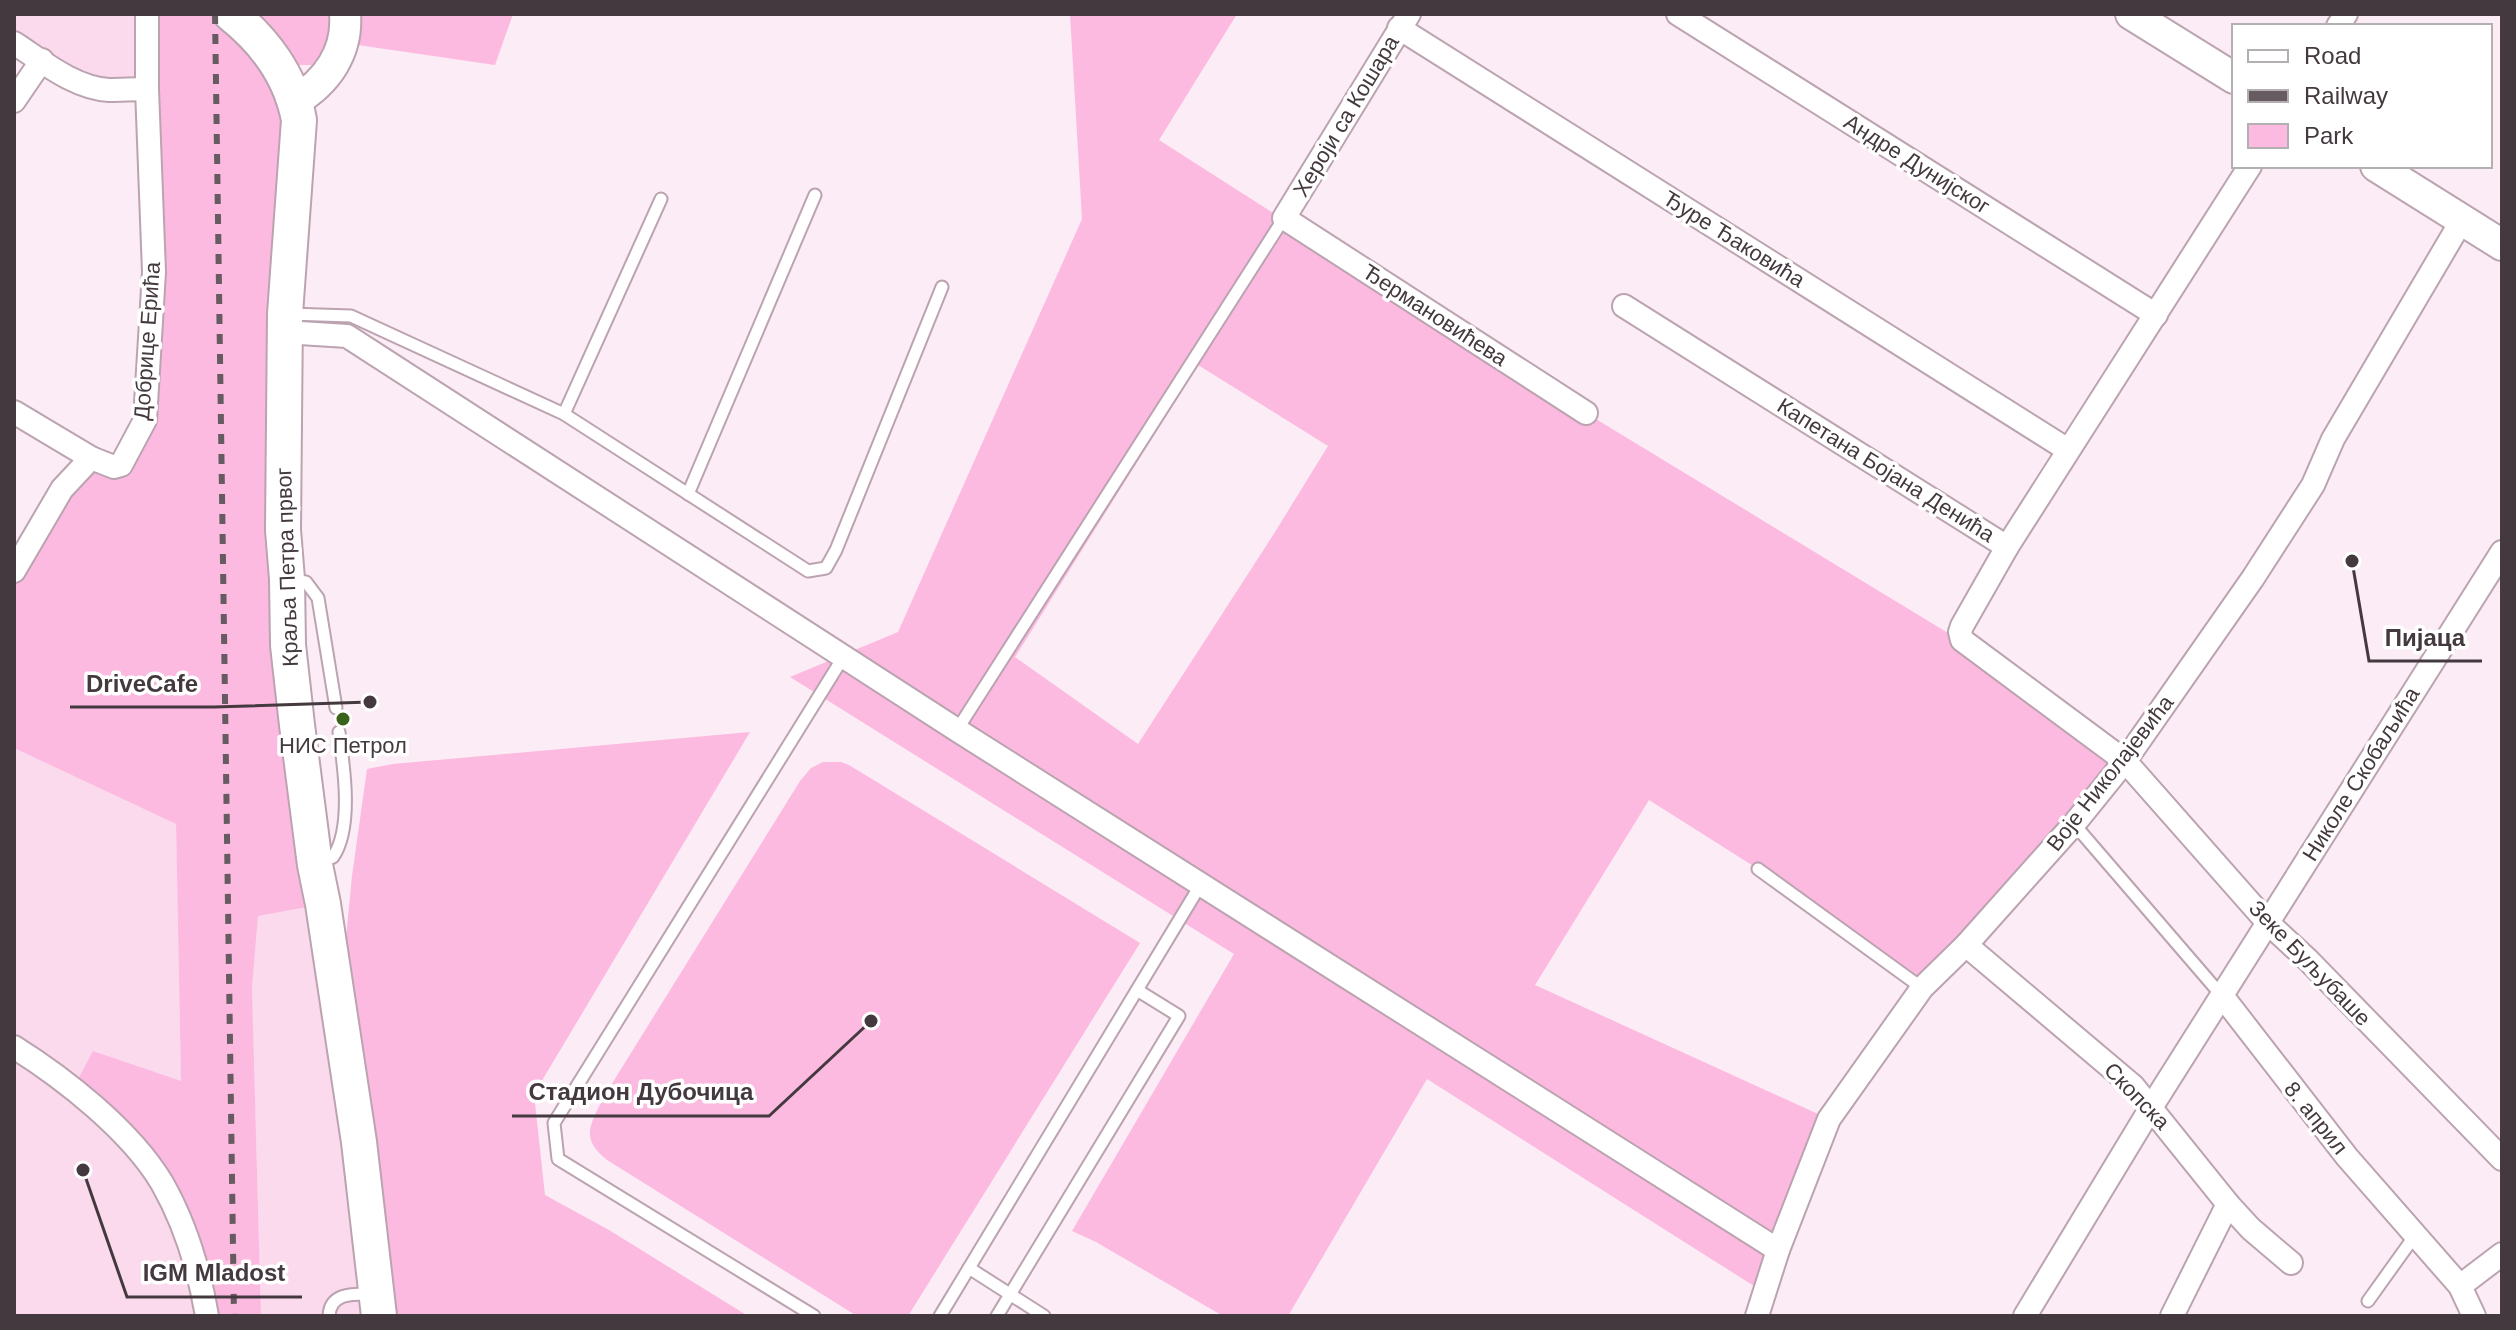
<svg xmlns="http://www.w3.org/2000/svg" width="2516" height="1330" font-family="Helvetica,sans-serif">
	<rect width="100%" height="100%" fill="#fcecf5"/>
	<g fill="#fadaec">
		<path d="M14,14H147V89L107,90L14,43Z"/>
		<path d="M14,748L176,824L181,1082L93,1051L161,1183L207,1316H14Z"/>
		<path d="M323,904L379,1316H261L252,988L258,915Z"/>
	</g>
	<g fill="#fcbae0" fill-rule="evenodd">
		<path d="M147,14H231L246,26L288,125L277,281L323,904L258,916L252,988L261,1316H207L161,1183L73,1089L93,1051L181,1081L176,824L14,748V571L91,458L114,467L144,419Z"/>
		<path d="M250,14H513L495,65L344,43L320,65H299Z"/>
		<path d="M1070,14H1237L1159,140L1586,413L1948,633L2125,761L1922,988L1758,869L1649,800L1535,985L1829,1119L1765,1293L1427,1079L1288,1316H1223L1096,1242L1072,1231L1234,954L790,677L898,632L1082,219ZM1198,365L1328,446L1275,532L1138,744L1015,657Z"/>
		<path d="M750,732L534,1094L545,1195L609,1230L748,1316H390L346,937L352,876L367,769L393,764Z"/>
		<path d="M823,762H841L849,765L1140,943L908,1316H857L607,1160C580,1138 590,1126 603,1098L800,781L811,768Z"/>
	</g>
	<g fill="none" stroke-linecap="round" stroke-linejoin="round">
		<g stroke="#bba3b0" stroke-width="15">
			<g id="service">
				<path d="M289,314L351,316L564,414L808,571L826,568L836,550L942,287"/>
				<path d="M564,414L661,199"/>
				<path d="M688,494L815,195"/>
				<path d="M290,580L306,582L318,598L336,708"/>
				<path d="M957,730L1284,218"/>
				<path d="M2074,824L2222,996"/>
				<path d="M319,863L333,857C353,828 344,767 339,732"/>
				<path d="M1758,869L1922,988"/>
				<path d="M969,1268L1044,1316"/>
				<path d="M2368,1301L2416,1234"/>
				<path d="M329,1316C330,1292 354,1294 372,1294"/>
				<path d="M814,1316L558,1159L554,1123L844,656"/>
				<path d="M940,1316L1201,884"/>
				<path d="M997,1316L1179,1016L1137,990"/>
			</g>
		</g>
		<g stroke="#bba3b0" stroke-width="26">
			<g id="minor">
				<path d="M1409,14L1284,218L1586,413"/>
				<path d="M1678,14L2156,315"/>
				<path d="M2338,26L2346,14"/>
				<path d="M1399,28L2068,450"/>
				<path d="M14,43C42,61 74,88 109,90C121,90 134,89 147,89"/>
				<path d="M14,101L42,60"/>
				<path d="M1624,306L2007,547L1962,626L1960,632L1962,640L2125,761L2268,923L2307,959L2502,1159"/>
				<path d="M284,332L347,336L957,730L1778,1250"/>
				<path d="M14,412L91,458"/>
				<path d="M2007,547L2250,166"/>
				<path d="M14,571L62,489L91,458L114,467L121,465L145,420L154,272L147,89V14"/>
				<path d="M1966,945L2133,1086L2228,1204L2251,1229L2291,1263"/>
				<path d="M2223,997L2347,1157L2460,1286L2474,1316"/>
				<path d="M14,1047C65,1079 131,1131 162,1183C186,1225 199,1269 207,1316"/>
				<path d="M2460,1286L2502,1254"/>
				<path d="M1757,1316L1778,1250L1829,1119L1922,988L1966,945L2074,824L2125,761L2253,578L2313,485L2333,439L2462,220"/>
				<path d="M2025,1316L2152,1106L2502,552"/>
				<path d="M2172,1316L2228,1204"/>
			</g>
		</g>
		<g stroke="#bba3b0" stroke-width="34">
			<g id="secondary">
				<path d="M2131,14L2234,78"/>
				<path d="M295,101C327,82 348,52 345,14"/>
				<path d="M2376,166L2502,245"/>
			</g>
		</g>
		<g stroke="#bba3b0" stroke-width="38">
			<path id="primary" d="M231,14C265,41 291,77 299,120L285,314L283,530L287,579L288,645L297,725L315,865L323,904L359,1142L379,1316"/>
		</g>
		<use href="#service" stroke="#fff" stroke-width="11"/>
		<use href="#minor" stroke="#fff" stroke-width="22"/>
		<use href="#secondary" stroke="#fff" stroke-width="30"/>
		<use href="#primary" stroke="#fff" stroke-width="34"/>
		<path stroke="#665b61" stroke-width="6" stroke-dasharray="10 10" stroke-linecap="butt" d="M215,14L234,1316"/>
	</g>
	<circle fill="#3b621b" stroke="#fff" stroke-width="3" cx="343" cy="719" r="8"/>
	<g text-anchor="middle" dominant-baseline="central" stroke-width="7" stroke-linejoin="round" paint-order="stroke">
		<g font-size="22" fill="#43393f" stroke="#fff">
			<text transform="translate(1346 116) rotate(-59)">Хероји са Кошара</text>
			<text transform="translate(1917 164) rotate(32)">Андре Дунијског</text>
			<text transform="translate(1734 239) rotate(32)">Ђуре Ђаковића</text>
			<text transform="translate(1435 315) rotate(33)">Ђермановићева</text>
			<text transform="translate(147 341) rotate(-86)">Добрице Ерића</text>
			<text transform="translate(1886 470) rotate(32)">Капетана Бојана Денића</text>
			<text transform="translate(287 567) rotate(-92)">Краља Петра првог</text>
			<text transform="translate(2110 773) rotate(-52)">Воје Николајевића</text>
			<text transform="translate(2361 774) rotate(-58)">Николе Скобаљића</text>
			<text transform="translate(2310 963) rotate(46)">Зеке Буљубаше</text>
			<text transform="translate(2137 1096) rotate(46)">Скопска</text>
			<text transform="translate(2316 1118) rotate(51)">8. април</text>
		</g>
		<g font-size="22" fill="#43393f" stroke="#fff">
			<text x="343" y="745">НИС Петрол</text>
		</g>
	</g>
	<path fill="none" stroke="#43393f" stroke-width="3" d="M2352 561L2369 661H2482M370 702L214 707H70M871 1021L769 1116H512M83 1170L127 1297H302"/>
	<g fill="#43393f" stroke="#fff" stroke-width="3">
		<circle cx="2352" cy="561" r="8"/>
		<circle cx="370" cy="702" r="8"/>
		<circle cx="871" cy="1021" r="8"/>
		<circle cx="83" cy="1170" r="8"/>
	</g>
	<g font-size="24" text-anchor="middle" font-weight="bold" fill="#43393f" stroke="#fff" stroke-width="7" stroke-linejoin="round" paint-order="stroke">
		<text x="2425" y="646">Пијаца</text>
		<text x="142" y="692">DriveCafe</text>
		<text x="641" y="1100">Стадион Дубочица</text>
		<text x="214" y="1281">IGM Mladost</text>
	</g>
	<rect width="2516" height="1330" fill="none" stroke="#43393f" stroke-width="32"/>
	<rect x="2232" y="24" width="260" height="144" fill="#ffffff" stroke="#b4b0b2" stroke-width="2"/>
	<rect x="2248" y="50" width="40" height="12" fill="#ffffff" stroke="#b4b0b2" stroke-width="2"/>
	<text x="2304" y="64" font-size="24" fill="#43393f">Road</text>
	<rect x="2248" y="90" width="40" height="12" fill="#665b61" stroke="#b4b0b2" stroke-width="2"/>
	<text x="2304" y="104" font-size="24" fill="#43393f">Railway</text>
	<rect x="2248" y="124" width="40" height="24" fill="#fcbae0" stroke="#b4b0b2" stroke-width="2"/>
	<text x="2304" y="144" font-size="24" fill="#43393f">Park</text>
</svg>
